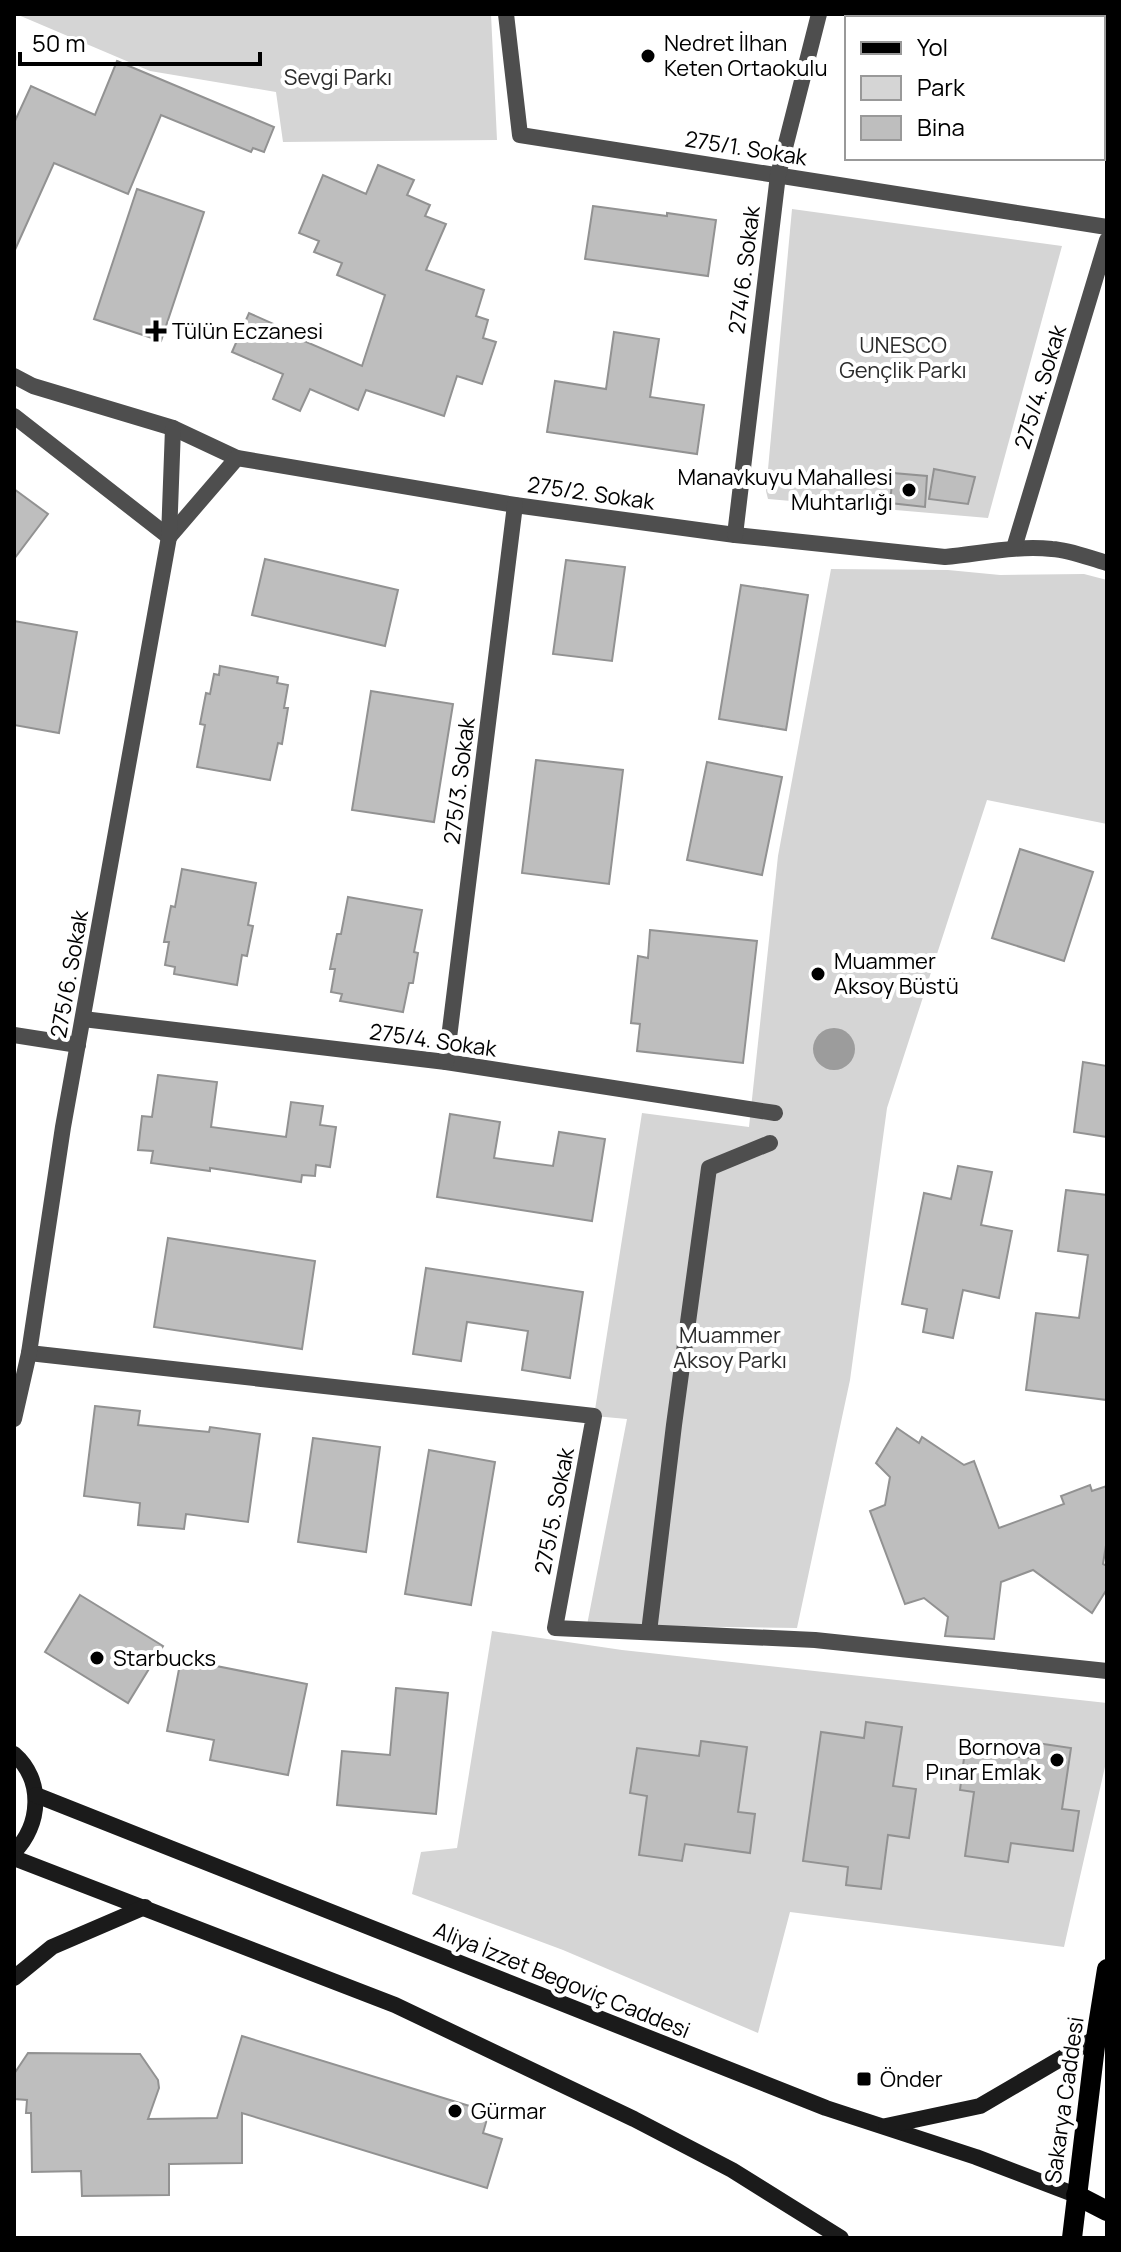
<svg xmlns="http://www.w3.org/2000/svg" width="1121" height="2252" font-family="Manrope,sans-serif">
	<rect width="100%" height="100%" fill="#fff"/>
	<g fill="#d5d5d5">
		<path d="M16,14H491L497,140L283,142L276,92L150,71Z"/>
		<path d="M792,209L1062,246L988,518L768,499L766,491Z"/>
		<path d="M831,569L948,570L1000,575L1084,574L1107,580V824L987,800L887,1108L850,1380L797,1628L587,1625L627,1419L594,1416L642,1113L749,1127L778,856Z"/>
		<path d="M492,1631L622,1650L1107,1703V1758L1064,1947L790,1912L758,2033L563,1950L412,1894L421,1852L457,1848Z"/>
	</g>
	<circle fill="#9c9c9c" cx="834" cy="1049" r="21"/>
	<g fill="#bebebe" stroke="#929292" stroke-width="2">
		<path d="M117,61L274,127L264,152L253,148L251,152L161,115L128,194L54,163L14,252V123L31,86L95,115Z"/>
		<path d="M378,165L414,180L407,195L430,205L425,216L446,224L426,270L484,290L476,316L488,320L483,338L496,342L482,384L457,376L444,416L366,390L358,410L310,389L300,411L273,399L283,374L232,352L249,313L305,338L304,341L362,366L385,295L337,275L342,263L314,252L319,241L299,233L323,175L366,194Z"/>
		<path d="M137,189L204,212L161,341L94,319Z"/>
		<path d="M593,206L667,216V213L716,220L708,276L585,259Z"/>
		<path d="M614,332L659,339L650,397L704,405L697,454L547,432L555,381L606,389Z"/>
		<path d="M934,469L975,477L968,504L929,499Z"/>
		<path d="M893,473L927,476L925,507L890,503Z"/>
		<path d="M14,489L48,514L14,559Z"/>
		<path d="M265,559L398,590L385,646L252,615Z"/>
		<path d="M566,560L625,567L612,661L553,654Z"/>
		<path d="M741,585L808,595L786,730L719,719Z"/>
		<path d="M14,621L77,632L59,733L14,725Z"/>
		<path d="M220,666L278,677L277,683L288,685L284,708H288L282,744L278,743L270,780L197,767L205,725L200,724L206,693L210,694L214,674L219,675Z"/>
		<path d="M371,691L453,704L434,822L352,810Z"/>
		<path d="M536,760L623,770L609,884L522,873Z"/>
		<path d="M707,762L782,777L762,875L687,860Z"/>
		<path d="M1020,849L1093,872L1064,961L992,938Z"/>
		<path d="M182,869L256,883L248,925L253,926L247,956L242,955L237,985L174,974L175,967L165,965L169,942H164L171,906L175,907Z"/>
		<path d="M348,897L422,910L414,952L418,953L413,983H409L403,1012L340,1001L342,994L331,992L335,969H330L337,934H341Z"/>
		<path d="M650,930L757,941L743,1063L637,1051L640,1024L631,1023L638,956L648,958Z"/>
		<path d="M1083,1062L1107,1066V1137L1074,1132Z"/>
		<path d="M158,1075L217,1082L211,1127L286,1137L291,1102L323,1106L320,1125L336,1127L330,1167L316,1165L315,1176L302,1175L301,1182L210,1168V1171L151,1163L153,1151L138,1150L142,1116L152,1117Z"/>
		<path d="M450,1114L500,1122L494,1158L553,1166L559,1132L605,1139L592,1221L437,1197Z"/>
		<path d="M958,1166L992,1172L981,1225L1012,1231L999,1298L963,1290L953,1338L923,1332L927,1309L902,1304L924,1193L951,1199Z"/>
		<path d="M1066,1190L1107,1195V1400L1026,1390L1036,1313L1079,1318L1088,1255L1058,1251Z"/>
		<path d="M168,1238L315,1261L302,1349L154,1327Z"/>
		<path d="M426,1268L583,1292L570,1378L522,1370L528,1331L467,1322L461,1361L413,1354Z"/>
		<path d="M95,1406L140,1411L138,1425L209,1432L210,1427L260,1434L248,1522L186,1514L184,1529L138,1525L140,1503L84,1496Z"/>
		<path d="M897,1428L919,1443L922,1437L964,1465L974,1461L999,1528L1064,1504L1061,1496L1090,1485L1092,1491L1107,1486V1539L1103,1564L1107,1566V1589L1092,1613L1033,1570L1001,1582L994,1639L945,1636L948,1617L924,1598L905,1604L870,1511L885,1505L890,1477L876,1463Z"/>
		<path d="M313,1438L380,1447L366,1552L298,1542Z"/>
		<path d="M429,1450L495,1462L471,1605L405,1594Z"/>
		<path d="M80,1595L163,1646L128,1703L45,1652Z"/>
		<path d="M181,1659L307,1684L288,1775L210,1760L214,1740L167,1731Z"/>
		<path d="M396,1688L448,1693L436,1814L337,1805L342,1751L390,1755Z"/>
		<path d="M866,1722L902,1727L893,1786L916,1789L909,1838L888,1835L881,1889L846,1885L848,1867L803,1861L821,1732L864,1738Z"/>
		<path d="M701,1741L747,1747L738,1812L755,1814L750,1853L685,1844L682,1861L639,1855L647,1796L630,1793L637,1748L699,1756Z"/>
		<path d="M1030,1742L1071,1748L1062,1809L1079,1811L1073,1851L1011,1843L1008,1862L965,1856L974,1792L960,1790L965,1750L1028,1758Z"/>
		<path d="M242,2036L489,2112L483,2133L502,2139L487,2188L242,2113V2163L169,2164V2195L82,2196L81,2171L32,2172L31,2113H26L27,2100L14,2099V2074L28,2053L140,2054L158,2080L159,2088L148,2119L217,2118Z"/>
	</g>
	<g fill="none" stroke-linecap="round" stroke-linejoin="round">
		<path stroke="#4e4e4e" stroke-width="16" d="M649,1632L674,1425L709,1168L770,1143"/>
		<g stroke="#4e4e4e" stroke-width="16">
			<path d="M506,14L520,135L1107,227"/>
			<path d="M14,376L33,386L173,428L237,458L515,505L735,535L945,557C980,554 1016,545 1052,549C1070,550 1089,558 1107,563"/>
			<path d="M14,416L169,537"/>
			<path d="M735,535L778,175L819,14"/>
			<path d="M169,537L237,458"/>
			<path d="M1014,548L1107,240"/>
			<path d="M83,1019L446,1062L775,1113"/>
			<path d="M14,1035L78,1045"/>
			<path d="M446,1062L515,505"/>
			<path d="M29,1353L594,1416L555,1628L815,1640L1107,1671"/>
			<path d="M14,1419L29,1353L63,1127L169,537L173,428"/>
		</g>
		<g stroke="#1b1b1b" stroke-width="16">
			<path d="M14,1754C44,1780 41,1825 14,1852"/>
			<path d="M36,1795L826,2108L976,2157L1076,2195"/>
			<path d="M14,1858L395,2005L634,2119L732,2170L841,2238"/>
			<path d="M14,1978L52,1947L145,1907"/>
			<path d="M886,2126L980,2106L1096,2038"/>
		</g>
		<g stroke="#000" stroke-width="20">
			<path d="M1076,2195L1107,2211"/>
			<path d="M1072,2238L1096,2038L1107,1969"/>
		</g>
	</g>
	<g fill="#000" stroke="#fff" stroke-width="3">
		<circle cx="648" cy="56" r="8"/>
		<path d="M152 319h8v8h8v8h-8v8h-8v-8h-8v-8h8z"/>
		<circle cx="909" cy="490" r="8"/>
		<circle cx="818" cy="974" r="8"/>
		<circle cx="97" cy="1658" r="8"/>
		<circle cx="1057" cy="1760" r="8"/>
		<rect x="856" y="2071" width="16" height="16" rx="4"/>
		<circle cx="455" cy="2111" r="8"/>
	</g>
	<g text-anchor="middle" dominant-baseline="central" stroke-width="8" stroke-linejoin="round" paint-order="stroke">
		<g font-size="22" fill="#000" stroke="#fff" text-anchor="start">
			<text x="664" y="43">Nedret İlhan<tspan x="664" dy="25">Keten Ortaokulu</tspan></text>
			<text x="172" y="331">Tülün Eczanesi</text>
			<text x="893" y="477" text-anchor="end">Manavkuyu Mahallesi<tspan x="893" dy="25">Muhtarlığı</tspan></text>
			<text x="834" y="961">Muammer<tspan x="834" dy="25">Aksoy Büstü</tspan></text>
			<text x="113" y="1658">Starbucks</text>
			<text x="1041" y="1747" text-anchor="end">Bornova<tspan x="1041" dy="25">Pınar Emlak</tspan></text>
			<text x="880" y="2079">Önder</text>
			<text x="471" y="2111">Gürmar</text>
		</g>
		<g font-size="22" fill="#2c2c2c" stroke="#fff">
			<text x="338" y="77">Sevgi Parkı</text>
			<text x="903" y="345">UNESCO<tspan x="903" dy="25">Gençlik Parkı</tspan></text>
			<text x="730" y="1335">Muammer<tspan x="730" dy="25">Aksoy Parkı</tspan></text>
		</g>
		<g font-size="22" fill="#000" stroke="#fff">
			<text transform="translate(746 148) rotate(9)">275/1. Sokak</text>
			<text transform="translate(744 270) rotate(-83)">274/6. Sokak</text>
			<text transform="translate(1040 387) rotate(-73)">275/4. Sokak</text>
			<text transform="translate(591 493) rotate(8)">275/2. Sokak</text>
			<text transform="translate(459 781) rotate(-83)">275/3. Sokak</text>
			<text transform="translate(69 974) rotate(-80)">275/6. Sokak</text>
			<text transform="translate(433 1040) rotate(8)">275/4. Sokak</text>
			<text transform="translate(554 1511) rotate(-79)">275/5. Sokak</text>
			<text transform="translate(562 1980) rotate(22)">Aliya İzzet Begoviç Caddesi</text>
			<text transform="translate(1064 2100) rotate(-82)">Sakarya Caddesi</text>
		</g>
	</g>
	<rect width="1121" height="2252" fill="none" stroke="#000000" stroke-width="32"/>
	<rect x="845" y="16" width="260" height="144" fill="#ffffff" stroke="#999999" stroke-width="2"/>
	<rect x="861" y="42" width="40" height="12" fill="#000000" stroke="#999999" stroke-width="2"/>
	<text x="917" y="56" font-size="24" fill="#000000">Yol</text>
	<rect x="861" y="76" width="40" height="24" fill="#d5d5d5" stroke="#999999" stroke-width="2"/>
	<text x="917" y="96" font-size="24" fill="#000000">Park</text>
	<rect x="861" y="116" width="40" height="24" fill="#bebebe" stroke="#999999" stroke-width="2"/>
	<text x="917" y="136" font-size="24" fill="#000000">Bina</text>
	<path d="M20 52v12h240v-12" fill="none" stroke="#000000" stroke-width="4"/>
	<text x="32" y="52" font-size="24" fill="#000000" stroke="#ffffff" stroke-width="6" paint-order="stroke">50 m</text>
</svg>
